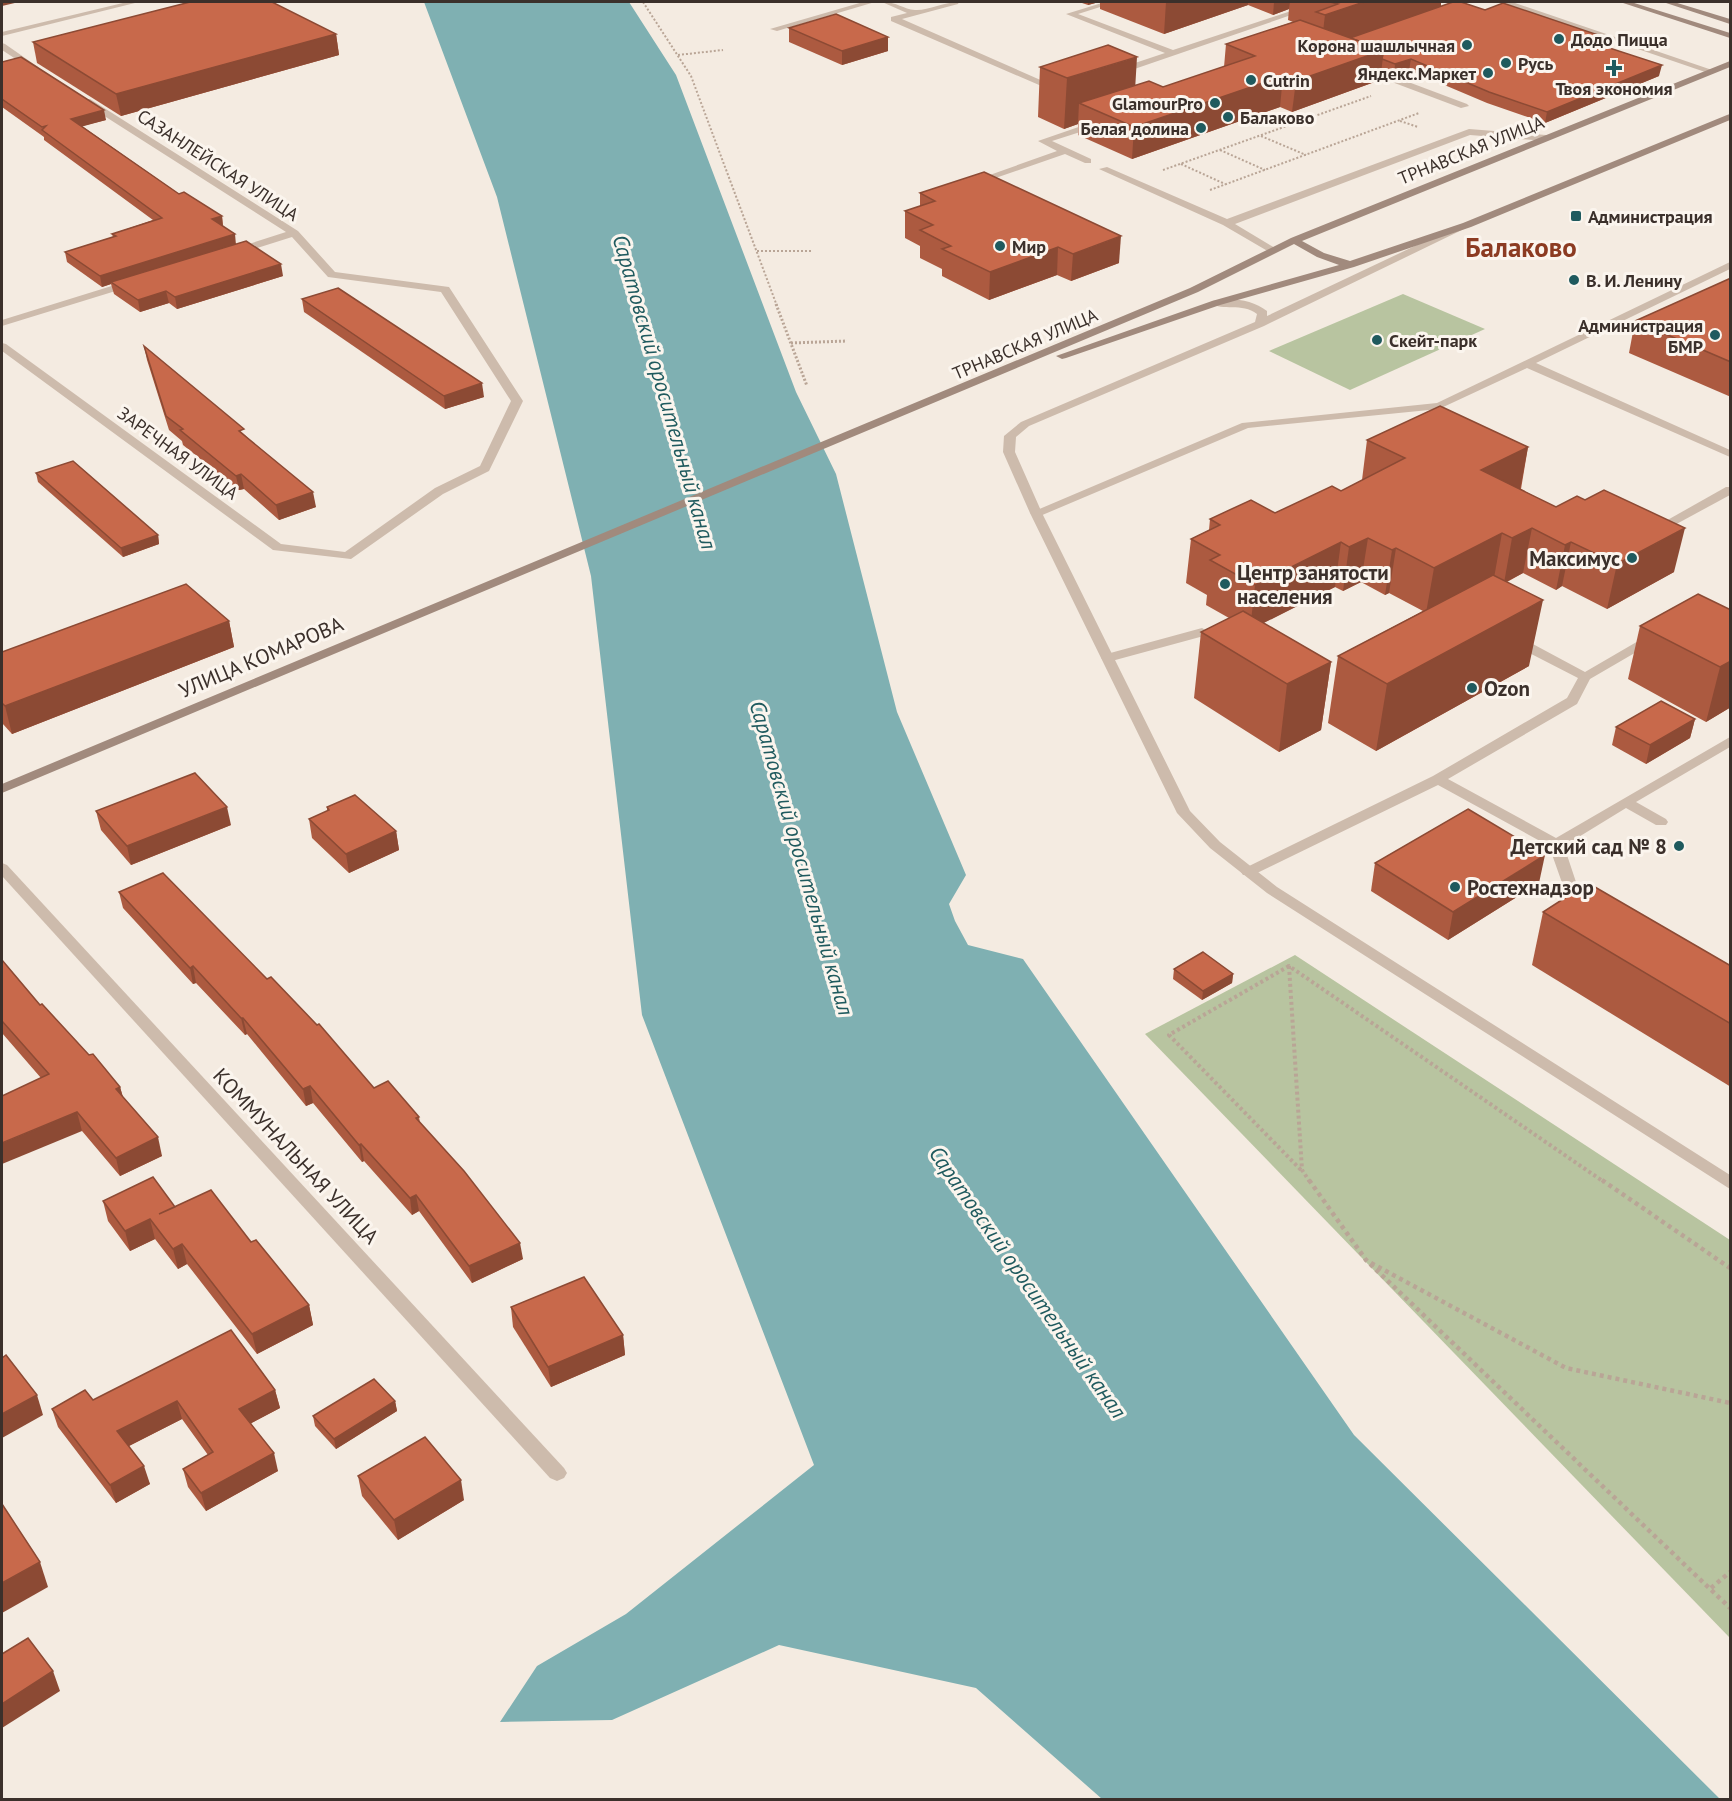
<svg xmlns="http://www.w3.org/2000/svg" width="1732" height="1801" font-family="'PT Sans',sans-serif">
	<rect width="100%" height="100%" fill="#f4ebe1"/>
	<g fill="#b8c4a0">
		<path d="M1403,294L1485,329L1350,390L1269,351Z"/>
		<path d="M1295,955L1730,1240V1638L1145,1034Z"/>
	</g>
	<path fill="#7fb0b2" d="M424,2H629L676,75L796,392L836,474L897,712L966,875L949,904L955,921L968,945L1023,959L1354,1435L1720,1799H1102L976,1688L779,1645L612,1720L500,1722L537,1666L626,1614L814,1465L642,1015L591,576L497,197Z"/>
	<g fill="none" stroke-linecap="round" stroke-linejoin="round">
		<g stroke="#b9a596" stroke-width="2" stroke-dasharray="2 2" stroke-linecap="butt">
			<path d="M643,2L691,76L777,306"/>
			<path d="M678,55L723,50"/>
			<path d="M1400,121L1418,127"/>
			<path d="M1261,136L1306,155"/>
			<path d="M1220,150L1265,170"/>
			<path d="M1181,164L1225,184"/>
			<path d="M1163,170L1371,96"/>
			<path d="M1210,190L1419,113"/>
			<path d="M757,251H811"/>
		</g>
		<g stroke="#b9a596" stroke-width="3" stroke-dasharray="2 2" stroke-linecap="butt">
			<path d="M776,304L807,386"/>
			<path d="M791,343L847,341"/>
		</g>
		<g stroke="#b9a596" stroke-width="4" stroke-dasharray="3 3" stroke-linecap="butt">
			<path d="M1289,966L1169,1035L1301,1170"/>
			<path d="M1310,1182L1302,1170L1289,966L1604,1182"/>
		</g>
		<g stroke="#b9a596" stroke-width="4.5" stroke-dasharray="4 4" stroke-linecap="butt">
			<path d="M1309,1180L1366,1260L1730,1608"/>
			<path d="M1602,1180L1730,1268"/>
			<path d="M1371,1263L1566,1368L1730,1403"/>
			<path d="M1711,1588L1730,1572"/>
		</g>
		<g fill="#cdbbac" fill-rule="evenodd">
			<path d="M127,2H139L2,36V32Z"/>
			<path d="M863,2H875L777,31L770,29Z"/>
			<path d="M882,2C895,1 903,9 915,10C927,11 944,2 959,2L958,4L902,19L1061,89L1053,91L891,21V17L907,13Z"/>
			<path d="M1105,2H1116L1078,14L1173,50L1318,2H1329L1117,75L1113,72L1114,70L1165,53L1066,14Z"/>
			<path d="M1501,2H1512L1715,71L1708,73Z"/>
			<path d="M1363,65L1467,104L1469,106L1461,108L1360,70L1359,68Z"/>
			<path d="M1096,121L1099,122V126L1052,141L1091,159V163H1085L1065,154L978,184L970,182L1057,151L1038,141Z"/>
			<path d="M1469,129L1546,135L1551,138L1546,141L1470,135L1235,224L1275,248L1276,250L1271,253L1223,225L1099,169L1107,167L1227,219Z"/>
			<path d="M1730,262V269L1536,363L1730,450V457L1527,368L1439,409L1248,428L1040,516L1036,517L1030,513L1242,423L1437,403Z"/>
			<path d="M1726,487H1730V495L1658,534H1650L1648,531Z"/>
			<path d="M1202,628L1226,642L1219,646L1200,637L1108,662L1101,658L1103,655Z"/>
			<path d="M1652,633L1657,634L1659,637L1657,640L1590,679L1577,704L1448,779L1556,838L1730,737V747L1636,802L1666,819L1668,822L1666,825H1656L1626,808L1564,846L1578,888L1598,902L1595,905H1585L1566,894L1549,846L1438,785L1253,875H1243L1241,872L1243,869L1433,776L1567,698L1578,678L1510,643L1508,640L1510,637H1520L1585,672Z"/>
		</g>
		<g fill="#cdbbac" fill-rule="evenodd">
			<path d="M2,43L5,44L38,67L31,69L2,50Z"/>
			<path d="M84,99H90L298,231L335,272L449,287L523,401L489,471L443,494L351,559L273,550L2,351V343L6,344L281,544L345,552L435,488L480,466L511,401L441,292L328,277L292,237L238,254H230V250L286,232L84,103Z"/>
			<path d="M1457,226L1466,228L1264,326L1029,426L1016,437L1015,452L1042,513L1190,811L1220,842L1277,887L1730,1175V1189L1267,893L1210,848L1177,813L1030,513L1003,452L1004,436L1021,422L1255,322L1257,314C1242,302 1222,312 1211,303L1212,301C1230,297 1252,299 1267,311V316Z"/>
			<path d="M131,280L135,281V285L2,326V320Z"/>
			<path d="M2,863L7,865L564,1468L567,1473L564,1478L557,1481L550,1478L2,876Z"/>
		</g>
		<g fill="#a18a7d" fill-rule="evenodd">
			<path d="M1620,2H1631L1730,33V38Z"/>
			<path d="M1663,2H1674L1730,19V24Z"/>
			<path d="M1730,61V67L1302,241L1324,253L1350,261L1463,223L1727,115L1730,114V120L1471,227L1354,267L1220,305L1066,358L1062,359L1056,356L1212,301L1339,265L1317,257L1294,244L1198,292L2,793V784L1190,288L1291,238Z"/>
		</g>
	</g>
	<g fill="#ac5a40">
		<path d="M1079,2H1099L1088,5Z"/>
		<path d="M1100,2H1441V6L1485,10L1606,46L1659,76L1545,123L1487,103L1409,70L1394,75L1381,70L1380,80L1292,112L1280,107L1132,159L1078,135V124L1064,129L1038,117L1040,67L1136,85L1163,87L1224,67L1226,44L1293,22L1288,20L1289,9L1273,15L1248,5L1164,34L1100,9Z"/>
		<path d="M789,28L888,37V51L842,65L789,42Z"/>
		<path d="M336,34L339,55L121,116L37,63L33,42Z"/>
		<path d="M2,62L106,120L82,126L179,194L222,216L223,227L236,244L283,276L177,309L169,303L140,312L114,294L111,284L102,287L67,262L65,252L113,237L112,234L153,220L44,140V137L2,107Z"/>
		<path d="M920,193L1119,263L1071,281L1057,275L989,300L942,276V269L920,258V246L905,238V211L920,206Z"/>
		<path d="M1731,278V397L1629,353L1635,321Z"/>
		<path d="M302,299L484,397L445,409L304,312Z"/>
		<path d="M144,346L245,435L316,507L279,520L244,489L239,490L183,445L182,441L169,430L147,360Z"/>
		<path d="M1367,440L1528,447L1521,489L1674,572L1607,609L1562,586L1556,590L1523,573L1507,582L1529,666L1376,751L1328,723L1338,656L1423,611L1389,593L1385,595L1361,582L1343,591L1335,587L1263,623L1331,662L1321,730L1279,752L1194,698L1201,632L1229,618L1206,605L1207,595L1186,583L1191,539L1209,530L1210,519L1275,513L1341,491L1362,480Z"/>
		<path d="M36,473L158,535L159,544L123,557L38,482Z"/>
		<path d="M1731,610V707L1706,722L1628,679L1640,626Z"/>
		<path d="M229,621L234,647L12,734L2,723V652Z"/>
		<path d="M1695,719L1690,738L1646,764L1612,745L1616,727Z"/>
		<path d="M327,807L396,831L399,850L349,873L312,838L309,819L327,811Z"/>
		<path d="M96,811L231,825L131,865L101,830Z"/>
		<path d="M1375,863L1539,883L1448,940L1371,891Z"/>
		<path d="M119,892L374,1088L419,1117L420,1123L523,1259L472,1283L419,1211L412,1215L364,1161L362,1162L313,1103L306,1106L247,1034L245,1035L196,983L193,984L123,908Z"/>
		<path d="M1543,912L1731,966V1087L1532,965Z"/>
		<path d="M2,960L40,1005L120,1087L123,1097L162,1156L120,1176L82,1131L41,1078L2,1033Z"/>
		<path d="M1174,969L1233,974L1232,983L1202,1000L1173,979Z"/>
		<path d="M103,1201L175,1207L251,1242L309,1305L313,1325L257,1354L187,1264L178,1269L155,1239L130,1251L108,1221Z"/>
		<path d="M511,1307L623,1335L625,1355L551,1387L513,1327Z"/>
		<path d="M275,1390L280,1408L251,1423L278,1471L206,1511L188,1487L183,1469L208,1455L182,1419L129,1446L150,1484L116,1503L58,1427L52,1409L93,1400Z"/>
		<path d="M395,1401L397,1411L336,1449L315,1426L313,1416Z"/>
		<path d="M358,1476L464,1500L398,1540L362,1496Z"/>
	</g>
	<g fill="#8c4a34">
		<path d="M2,2H19L2,6Z"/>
		<path d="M1088,2H1099L1088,5Z"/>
		<path d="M1166,2H1248V5L1164,34Z"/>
		<path d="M1274,2H1290L1289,9L1273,15Z"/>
		<path d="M1364,2H1441V6L1321,48L1325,15Z"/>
		<path d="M336,34L339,55L121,116L116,94Z"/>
		<path d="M888,37V51L842,65V51Z"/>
		<path d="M1607,38L1605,48L1594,43Z"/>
		<path d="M1384,50L1380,80L1292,112L1296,81Z"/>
		<path d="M1137,57L1134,107L1079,103L1078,124L1064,129L1067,78Z"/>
		<path d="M1411,59L1409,70L1394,75L1395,64Z"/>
		<path d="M1662,65L1659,76L1545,123L1547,112Z"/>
		<path d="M1283,76L1280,107L1132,159L1134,127Z"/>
		<path d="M104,110L106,120L73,129L71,119Z"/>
		<path d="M222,216L223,227L212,219Z"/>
		<path d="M235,234L236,245L111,282V284L102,287L100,276Z"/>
		<path d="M1121,236L1119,263L1071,281L1073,254Z"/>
		<path d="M1058,247L1057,275L989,300L990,272Z"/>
		<path d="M281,264L283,276L177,309L175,297Z"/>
		<path d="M166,291L169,303L140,312L138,300Z"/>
		<path d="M482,383L484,397L445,409L444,396Z"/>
		<path d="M1528,447L1520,490L1481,470Z"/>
		<path d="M241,474L244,489L239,490L236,476Z"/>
		<path d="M313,492L316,507L279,520L276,505Z"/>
		<path d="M1532,528L1523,573L1504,583L1512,538Z"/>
		<path d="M1685,528L1674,572L1607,609L1617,564Z"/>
		<path d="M1502,533L1494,578L1426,613L1434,568Z"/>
		<path d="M158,535L159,544L123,557L121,548Z"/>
		<path d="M1368,538L1361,582L1343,591L1349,547Z"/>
		<path d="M1341,542L1335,587L1250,630L1255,585Z"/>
		<path d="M1571,542L1562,586L1556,590L1565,545Z"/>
		<path d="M1396,548L1389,593L1385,595L1392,550Z"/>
		<path d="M1543,600L1529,666L1376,751L1387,684Z"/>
		<path d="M229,621L234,647L12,734L5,706Z"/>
		<path d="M1731,661V707L1706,722L1720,667Z"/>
		<path d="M1331,662L1321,730L1279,752L1287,684Z"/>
		<path d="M1695,719L1690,738L1646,764L1650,745Z"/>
		<path d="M227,807L231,825L131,865L127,846Z"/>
		<path d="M396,831L399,850L349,873L346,854Z"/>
		<path d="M1545,855L1539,883L1448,940L1453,912Z"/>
		<path d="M193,966L196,983L193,984L190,968Z"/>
		<path d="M1233,974L1232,983L1202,1000L1203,991Z"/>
		<path d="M241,1018H243L247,1034L245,1035Z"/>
		<path d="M310,1086L313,1103L306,1106L303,1089Z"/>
		<path d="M120,1087L125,1105L116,1089Z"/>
		<path d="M77,1112L82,1131L2,1164V1143Z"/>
		<path d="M158,1137L162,1156L120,1176L116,1158Z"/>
		<path d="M361,1144L364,1161L362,1162L359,1145Z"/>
		<path d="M416,1195L419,1211L412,1215L410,1198Z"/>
		<path d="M150,1219L155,1239L130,1251L125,1231Z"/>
		<path d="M520,1243L523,1259L472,1283L469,1266Z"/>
		<path d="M182,1244L187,1264L178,1269L173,1249Z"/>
		<path d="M309,1305L313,1325L257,1354L252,1334Z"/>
		<path d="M623,1335L625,1355L551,1387L548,1367Z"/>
		<path d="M275,1390L280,1408L244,1427L239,1409Z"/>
		<path d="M37,1395L43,1415L2,1438V1414Z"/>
		<path d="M177,1401L182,1419L123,1449L117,1431Z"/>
		<path d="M395,1401L397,1411L336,1449L334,1439Z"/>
		<path d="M274,1453L278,1471L206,1511L201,1493Z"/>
		<path d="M144,1466L150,1484L116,1503L110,1485Z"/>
		<path d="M461,1480L464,1500L398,1540L394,1520Z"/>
		<path d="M40,1562L48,1587L2,1613V1583Z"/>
		<path d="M53,1671L60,1691L2,1728V1704Z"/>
	</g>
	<g fill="#c8694b" stroke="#8c4a34" stroke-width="1.5">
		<path d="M190,2H272L336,34L116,94L33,42Z"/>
		<path d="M1330,2H1364L1325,15L1316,12L1338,4Z"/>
		<path d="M1453,2H1461L1485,10L1503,3L1607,38L1594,43L1662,65L1547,112L1489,92L1411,59L1395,64L1382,59L1384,50L1350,38Z"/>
		<path d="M836,14L888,37L842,51L789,28Z"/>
		<path d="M1300,20L1384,50L1296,81L1283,76L1134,127L1079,103L1149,81L1163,87L1255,56L1226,44Z"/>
		<path d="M1108,45L1137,57L1067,78L1040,67Z"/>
		<path d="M21,57L104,110L71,119L179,194L184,192L222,216L212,219L235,234L100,276L65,252L116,236L112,234L162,218L42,130L46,126L42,127L2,99V62Z"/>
		<path d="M984,172L1121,236L1073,254L1058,247L990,272L942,249L951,246L920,230L933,225L905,211L935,201L920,193Z"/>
		<path d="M246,241L281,264L175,297L166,291L138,300L111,282Z"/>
		<path d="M1731,278V362L1635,321Z"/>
		<path d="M338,288L482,383L444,396L302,299Z"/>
		<path d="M144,346L244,429L239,431L313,492L276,505L241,474L236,476L180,430L183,429L166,416Z"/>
		<path d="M1440,406L1528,447L1481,470L1556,507L1577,496L1585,500L1604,490L1685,528L1617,564L1571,542L1565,545L1532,528L1512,538L1502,533L1434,568L1396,548L1392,550L1368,538L1349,547L1341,542L1255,585L1210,560L1220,555L1191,539L1220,525L1210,519L1251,500L1275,513L1332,486L1341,491L1405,458L1367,440Z"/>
		<path d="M73,461L158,535L121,548L36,473Z"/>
		<path d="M1493,575L1543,600L1387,684L1338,656Z"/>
		<path d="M186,584L229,621L5,706L2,703V652Z"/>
		<path d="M1698,594L1731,610V661L1720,667L1640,626Z"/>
		<path d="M1243,611L1331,662L1287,684L1201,632Z"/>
		<path d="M1661,701L1695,719L1650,745L1616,727Z"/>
		<path d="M195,773L227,807L127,846L96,811Z"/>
		<path d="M355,795L396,831L346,854L309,819L329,810L327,807Z"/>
		<path d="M1468,809L1545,855L1453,912L1375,863Z"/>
		<path d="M163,873L267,979L271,977L317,1025L319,1024L374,1088L388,1081L419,1117L416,1118L464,1171L520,1243L469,1266L416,1195L410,1198L361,1144L359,1145L310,1086L303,1089L243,1018H241L193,966L190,968L119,892Z"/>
		<path d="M1588,883L1731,966V1024L1543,912Z"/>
		<path d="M1203,952L1233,974L1203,991L1174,969Z"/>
		<path d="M2,960L40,1005L42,1004L89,1055L93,1054L120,1087L116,1089L158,1137L116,1158L77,1112L2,1143V1096L49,1074L2,1021Z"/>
		<path d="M153,1177L175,1207L159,1214L211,1190L251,1242L256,1240L309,1305L252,1334L182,1244L173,1249L150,1219L125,1231L103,1201Z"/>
		<path d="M584,1277L623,1335L548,1367L511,1307Z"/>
		<path d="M231,1330L275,1390L239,1409L274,1453L201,1493L183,1469L213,1452L177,1401L117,1431L144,1466L110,1485L52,1409L85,1390L93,1400Z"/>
		<path d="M6,1355L37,1395L2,1414V1358Z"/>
		<path d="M374,1379L395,1401L334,1439L313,1416Z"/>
		<path d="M425,1437L461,1480L394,1520L358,1476Z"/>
		<path d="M2,1504L40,1562L2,1583Z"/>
		<path d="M28,1638L53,1671L2,1704V1654Z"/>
	</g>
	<g fill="#1f5a5e" stroke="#fbf5ee" stroke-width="2">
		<circle cx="1559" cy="39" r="6"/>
		<circle cx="1467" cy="45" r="6"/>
		<circle cx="1506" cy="63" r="6"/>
		<path d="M1611 59h6v6h6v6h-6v6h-6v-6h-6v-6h6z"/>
		<circle cx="1488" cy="73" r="6"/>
		<circle cx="1251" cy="80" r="6"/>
		<circle cx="1215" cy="103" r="6"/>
		<circle cx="1228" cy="117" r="6"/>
		<circle cx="1201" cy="128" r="6"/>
		<rect x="1570" y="210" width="12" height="12" rx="3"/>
		<circle cx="1000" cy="246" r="6"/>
		<circle cx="1574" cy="280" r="6"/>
		<circle cx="1715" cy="335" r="6"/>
		<circle cx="1377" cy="340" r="6"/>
		<circle cx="1632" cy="558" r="6"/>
		<circle cx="1225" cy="584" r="6"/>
		<circle cx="1472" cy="688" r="6"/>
		<circle cx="1679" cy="846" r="6"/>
		<circle cx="1455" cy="887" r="6"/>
	</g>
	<g text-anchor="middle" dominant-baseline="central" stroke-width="6" stroke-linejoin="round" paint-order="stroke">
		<g font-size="18" font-weight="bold" fill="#3b302b" stroke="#fbf5ee" text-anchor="start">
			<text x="1571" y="39">Додо Пицца</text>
			<text x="1455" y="45" text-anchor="end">Корона шашлычная</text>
			<text x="1518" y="63">Русь</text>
			<text x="1476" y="73" text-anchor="end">Яндекс.Маркет</text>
			<text x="1263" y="80">Cutrin</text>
			<text x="1614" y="88" text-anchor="middle">Твоя экономия</text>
			<text x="1203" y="103" text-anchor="end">GlamourPro</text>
			<text x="1240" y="117">Балаково</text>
			<text x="1189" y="128" text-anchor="end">Белая долина</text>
			<text x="1588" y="216">Администрация</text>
			<text x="1012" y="246">Мир</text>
			<text x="1586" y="280">В. И. Ленину</text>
			<text x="1703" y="325" text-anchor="end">Администрация<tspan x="1703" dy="21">БМР</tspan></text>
			<text x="1389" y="340">Скейт-парк</text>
		</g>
		<g font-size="18" fill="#3b302b" stroke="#fbf5ee">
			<text transform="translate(1471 150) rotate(-22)">ТРНАВСКАЯ УЛИЦА</text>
			<text transform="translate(218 165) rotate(33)">САЗАНЛЕЙСКАЯ УЛИЦА</text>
			<text transform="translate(1025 344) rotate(-23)">ТРНАВСКАЯ УЛИЦА</text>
			<text transform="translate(178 453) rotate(36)">ЗАРЕЧНАЯ УЛИЦА</text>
		</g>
		<g font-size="21" font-weight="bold" fill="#3b302b" stroke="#fbf5ee" text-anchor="start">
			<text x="1620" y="558" text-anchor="end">Максимус</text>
			<text x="1237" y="572">Центр занятости<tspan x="1237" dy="24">населения</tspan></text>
			<text x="1484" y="688">Ozon</text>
			<text x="1667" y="846" text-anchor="end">Детский сад № 8</text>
			<text x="1467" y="887">Ростехнадзор</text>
		</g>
		<g font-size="21" fill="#3b302b" stroke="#fbf5ee">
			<text transform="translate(261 657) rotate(-23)">УЛИЦА КОМАРОВА</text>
			<text transform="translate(296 1156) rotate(47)">КОММУНАЛЬНАЯ УЛИЦА</text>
		</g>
		<g font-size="22" font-style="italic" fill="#1f5a5e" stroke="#fbf5ee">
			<text transform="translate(665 392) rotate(74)">Саратовский оросительный канал</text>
			<text transform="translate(802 858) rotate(74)">Саратовский оросительный канал</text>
			<text transform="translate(1028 1282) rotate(55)">Саратовский оросительный канал</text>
		</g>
		<g font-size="27" font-weight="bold" fill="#8c3b22" stroke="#fbf5ee">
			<text x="1521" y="247">Балаково</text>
		</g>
	</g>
	<rect width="1732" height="1801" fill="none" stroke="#3b302b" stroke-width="6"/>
</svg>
